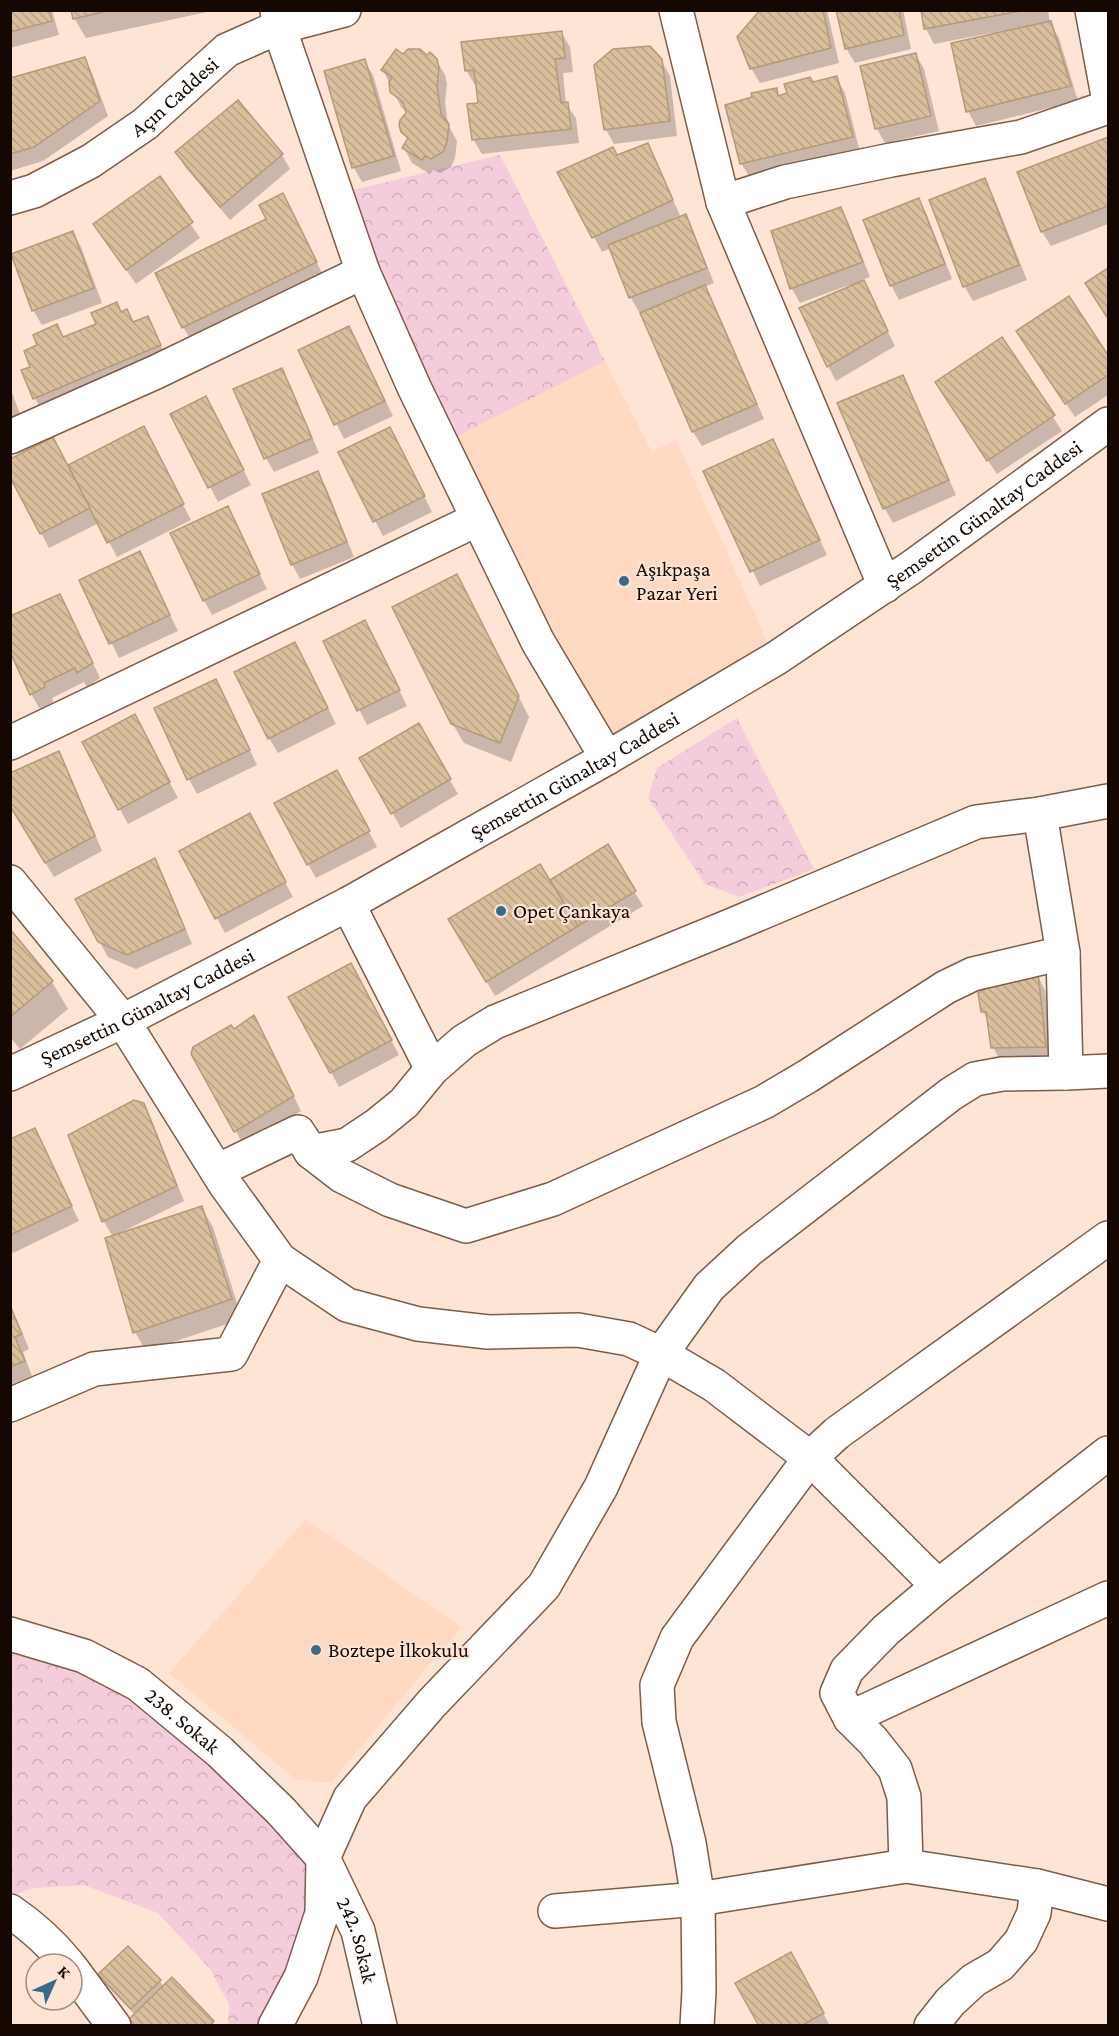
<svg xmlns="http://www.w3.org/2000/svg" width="1119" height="2036" font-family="'Crimson Pro',serif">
	<defs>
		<pattern id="forest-crowns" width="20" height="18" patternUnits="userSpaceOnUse" patternTransform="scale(1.5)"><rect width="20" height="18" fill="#f4ccdb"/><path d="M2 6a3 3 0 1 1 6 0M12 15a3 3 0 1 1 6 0" fill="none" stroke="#d0aeba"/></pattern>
		<pattern id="building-back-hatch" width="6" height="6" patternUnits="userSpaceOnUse" patternTransform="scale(1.5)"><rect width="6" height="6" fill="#dabf9c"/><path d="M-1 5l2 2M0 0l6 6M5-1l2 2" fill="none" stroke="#baa385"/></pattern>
	</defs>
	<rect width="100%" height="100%" fill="#fde4d5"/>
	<g fill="#ffd9c1">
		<path d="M605,361L652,452L676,440L775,659L607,758L442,444Z"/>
		<path d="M306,1519L461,1627L331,1783L295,1779L169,1673Z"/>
	</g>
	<g fill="url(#forest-crowns)">
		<path d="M500,155L605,361L442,444L336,194Z"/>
		<path d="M737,718L814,869L739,897L705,884L648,798L657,768Z"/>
		<path d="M10,1634L84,1656L323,1858L275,2025H228L229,2004L210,1969L158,1913L84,1885L33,1888L11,1896Z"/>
	</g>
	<g fill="#0003">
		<path d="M10,10H52L59,35L10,48Z"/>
		<path d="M73,10H206L207,12L86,38L74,18Z"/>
		<path d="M762,10H827L839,63L760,83L751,68Z"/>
		<path d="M838,10H903L911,49L855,63L846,48Z"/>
		<path d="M922,10H1048L1050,23L1059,38L1078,101L976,126L968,111L991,33L934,44L926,29Z"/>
		<path d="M561,32L570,47L573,72L563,73L566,104L576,118L579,143L482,154L473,139L479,104L477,85H475L466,70Z"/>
		<path d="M916,55L924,69L939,131L885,143L877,129Z"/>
		<path d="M403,56L436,60L445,75L447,84L445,102L448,125L457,141L455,158L451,167L440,173L433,170L430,174L412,163L404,148L408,141L403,132L407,112L401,107L383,70Z"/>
		<path d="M84,59L92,73L108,116L43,161L10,171V79Z"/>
		<path d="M661,60L670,76L677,136L614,144L606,130Z"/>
		<path d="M364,61L373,75L401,171L362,182L354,168L326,72Z"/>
		<path d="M837,78L845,93L860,152L750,178L741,163L754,98L776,90L781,97L813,83Z"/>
		<path d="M1108,139V224L1051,246L1042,232L1019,173Z"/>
		<path d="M647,145L680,215L670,220L671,222L685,216L693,231L714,283L704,287L713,302L764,419L702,446L693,432L641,312H639L631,298L611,248L602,252L594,237L617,157Z"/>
		<path d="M177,153L282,155L290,169L230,220L185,167Z"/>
		<path d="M159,178L200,238L136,284L95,225Z"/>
		<path d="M985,180L993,195L1027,280L973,301L964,286Z"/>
		<path d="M283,195L324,277L192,342L183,327L268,220Z"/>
		<path d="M918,200L927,215L952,279L899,300L891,285Z"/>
		<path d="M840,209L849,224L870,277L862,280L895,346L836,381L828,366L850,287L849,285L800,303L792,289L773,232Z"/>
		<path d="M73,233L81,247L102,303L42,325L33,310Z"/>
		<path d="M1108,270V318L1087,284Z"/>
		<path d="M1068,298L1108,357V395L1075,417L1027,346Z"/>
		<path d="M121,313L133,324L147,318L168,360L43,413L35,398L32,368Z"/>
		<path d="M1002,339L1062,431L997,474L945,397Z"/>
		<path d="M357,342L393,416L344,439L300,351Z"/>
		<path d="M281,370L290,384L319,453L274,472L266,458Z"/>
		<path d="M902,376L910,391L956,495L893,523L885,509L839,404Z"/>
		<path d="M10,387L21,417L10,421Z"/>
		<path d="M214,412L251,485L218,502L172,414Z"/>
		<path d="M143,428L191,520L117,557L99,523L49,548L41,533L68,466Z"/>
		<path d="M773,441L827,555L760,586L705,472Z"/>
		<path d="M398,443L432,512L383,536L340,453Z"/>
		<path d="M317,473L326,487L354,557L300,579L292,564Z"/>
		<path d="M227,508L267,589L212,615L204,600Z"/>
		<path d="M140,553L178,631L119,658L81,581Z"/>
		<path d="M467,595L529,717L511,762L464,743L452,723Z"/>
		<path d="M68,610L100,678L87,687L84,682L52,698L53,702L40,709L31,694Z"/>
		<path d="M373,637L407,706L367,725L325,642Z"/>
		<path d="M303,658L336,724L278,753L269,738Z"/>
		<path d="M224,696L257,765L197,794L189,779Z"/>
		<path d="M418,725L458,794L401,828L361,758Z"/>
		<path d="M142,731L178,798L128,824L84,743Z"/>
		<path d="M59,753L67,768L102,851L54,877L10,804Z"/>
		<path d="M345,786L377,847L316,878L308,864Z"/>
		<path d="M257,830L293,897L225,933L181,851Z"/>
		<path d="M607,846L643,906L495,996L450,920L549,882Z"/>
		<path d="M155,860L163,875L192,944L136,969L108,957L99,941Z"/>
		<path d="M10,931L52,982L68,1009L20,1049L10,1037Z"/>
		<path d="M1037,975L1045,990L1054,1062H1001L993,1047L989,1023L983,1011Z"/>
		<path d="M359,980L399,1055L339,1087L290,997Z"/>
		<path d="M234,1031L262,1032L301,1111L244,1146L193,1053Z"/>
		<path d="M143,1104L151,1119L184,1201L120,1233V1234L201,1207L213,1227L242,1319L146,1351L135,1332L113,1237L104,1222L70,1135Z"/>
		<path d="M10,1141L42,1145L79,1221L13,1253L10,1248Z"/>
		<path d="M10,1303L29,1349L23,1352L32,1376L10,1385Z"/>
		<path d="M802,1973L830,2026H760Z"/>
		<path d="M100,1974L160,1981L164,1988L213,2022L215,2026H133L135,2015L105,1984Z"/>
	</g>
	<g fill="url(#building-back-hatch)" stroke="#b59a79" stroke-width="1.5">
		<path d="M10,10H49L52,21L10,32Z"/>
		<path d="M71,10H112L73,19Z"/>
		<path d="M760,10H823L831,48L750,69L737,37Z"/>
		<path d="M836,10H899L904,35L845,49Z"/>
		<path d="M921,10H1026L924,29Z"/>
		<path d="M1051,21L1071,86L966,112L951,43Z"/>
		<path d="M562,31L565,58L555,59L561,103L568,102L571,129L472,140L467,104L478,103L474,70L465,71L461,42Z"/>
		<path d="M650,46L662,59L670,121L604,130L594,65L613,49Z"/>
		<path d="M396,49L403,54L408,49H420L427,55L430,52L437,59L439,68L437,86L441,114L449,124L447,142L443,152L431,159L425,156L422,160L402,148L408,138L401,132L399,125L400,120L406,113L403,102L390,92L389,82L392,77L381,70Z"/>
		<path d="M916,53L931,116L875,129L860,66Z"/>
		<path d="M85,57L100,101L34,147L10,154V78Z"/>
		<path d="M365,59L394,156L352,168L324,71Z"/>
		<path d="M837,76L853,137L740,164L725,105L752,97L751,93L777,88L778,96L787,93L784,84L810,77L813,82Z"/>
		<path d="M238,100L283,154L220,207L175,152Z"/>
		<path d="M1108,137V206L1041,232L1017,172Z"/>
		<path d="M648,143L673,200L592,238L557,172L613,147L617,155Z"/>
		<path d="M160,176L193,222L126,270L93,224Z"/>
		<path d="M985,178L1019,265L963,287L929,200Z"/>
		<path d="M283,193L317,262L182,328L155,273L266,219L259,205Z"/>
		<path d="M919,198L945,264L890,286L863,220Z"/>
		<path d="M841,207L863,262L790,289L771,231Z"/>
		<path d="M686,214L707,268L629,298L608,245Z"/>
		<path d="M73,231L94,288L32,311L11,254Z"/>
		<path d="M1108,268V319L1085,283Z"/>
		<path d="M864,280L888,331L827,367L799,308Z"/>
		<path d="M705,285L757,404L692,432L640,313Z"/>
		<path d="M1069,296L1108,355V375L1065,404L1016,331Z"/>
		<path d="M117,302L121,312L127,309L133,322L148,316L161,345L33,399L21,370L30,367L24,351L37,345L33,335L57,324L63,337L96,324L91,313Z"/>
		<path d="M349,326L385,401L334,425L298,350Z"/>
		<path d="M1002,337L1055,415L987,461L935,382Z"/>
		<path d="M282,368L312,438L264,459L233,389Z"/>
		<path d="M903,375L949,480L883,509L837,403Z"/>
		<path d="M206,396L244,470L208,488L170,414Z"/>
		<path d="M144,426L184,504L107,543L68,465Z"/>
		<path d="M390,427L425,496L373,522L338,452Z"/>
		<path d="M53,437L90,508L40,534L10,477V459Z"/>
		<path d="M773,439L820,540L750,572L703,471Z"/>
		<path d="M318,471L347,542L291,565L262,494Z"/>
		<path d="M228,506L260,574L203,601L170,533Z"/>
		<path d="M140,551L170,615L109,644L79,580Z"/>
		<path d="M457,574L519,696L500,743L451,724L392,607Z"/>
		<path d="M60,594L93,663L77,673L75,668L44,683L45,687L30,695L10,652V616Z"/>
		<path d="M365,620L400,690L357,711L323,641Z"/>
		<path d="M295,642L328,708L268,739L234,672Z"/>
		<path d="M216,679L250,750L187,780L154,708Z"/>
		<path d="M135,714L170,782L118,810L82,742Z"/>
		<path d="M419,723L451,779L391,814L359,758Z"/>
		<path d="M59,751L95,836L45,863L10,806V773Z"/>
		<path d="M337,770L370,831L307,865L274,803Z"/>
		<path d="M250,813L286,882L215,919L179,851Z"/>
		<path d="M608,844L636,891L578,926L550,880Z"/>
		<path d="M155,858L185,929L127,955L98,942L75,899Z"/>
		<path d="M540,864L578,926L486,982L448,919Z"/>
		<path d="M10,929L53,981L10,1017Z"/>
		<path d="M351,963L392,1040L330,1073L288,997Z"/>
		<path d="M1038,973L1046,1047L991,1048L986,1012H981L978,993L995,983Z"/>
		<path d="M254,1015L294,1096L234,1132L191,1054L193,1047L231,1025L234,1029Z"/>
		<path d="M134,1100L144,1103L177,1186L102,1222L68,1135Z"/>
		<path d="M35,1128L72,1206L10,1235V1139Z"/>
		<path d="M202,1206L232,1299L133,1333L105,1238Z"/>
		<path d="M10,1306L22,1334L15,1337L25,1361L10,1367Z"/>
		<path d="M128,1946L161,1980L131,2009L98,1974Z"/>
		<path d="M791,1952L824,2013L801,2026H759L735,1983Z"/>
		<path d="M172,1977L214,2021L209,2026H133L128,2020Z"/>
	</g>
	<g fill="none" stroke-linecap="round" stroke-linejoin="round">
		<g stroke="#7e5c46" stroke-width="36">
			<g id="minor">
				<path d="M277,10L279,27L363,272L414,387L538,642L607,758"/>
				<path d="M676,10L723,202L885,586"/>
				<path d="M1092,10L1108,96"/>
				<path id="s1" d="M10,198L34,191L91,161L145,124L227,50L279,27L344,10"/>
				<path d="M723,202L785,182L891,160L1021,137L1108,107"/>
				<path d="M10,437L156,372L363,272"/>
				<path d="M10,743L478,519"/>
				<path d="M1040,814L1063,953L1066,1073"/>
				<path d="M10,882L123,1021L225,1184L280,1260L347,1305L418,1324L488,1332L578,1330L629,1339L661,1354L714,1385L810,1458L938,1586"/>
				<path d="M348,904L432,1069"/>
				<path id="s2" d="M10,1074L123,1021L348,904L607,758L775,659L912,567L1108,424"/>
				<path d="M311,1152L347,1145L377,1125L404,1103L432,1069L464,1041L495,1022L730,926L976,822L1040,814L1108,801"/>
				<path d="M217,1171L298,1132L311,1152L342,1176L390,1200L466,1226L553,1199L764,1102L808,1076L946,987L973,974L1063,953"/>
				<path d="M10,1405L94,1369L231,1354L280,1260"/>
				<path id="s3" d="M10,1634L84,1656L138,1684L220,1752L281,1811L323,1858L358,1931L380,2026"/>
				<path d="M850,1718L1108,1598"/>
				<path d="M906,1866L904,1797L895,1769L873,1741L850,1718L837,1693L847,1670L886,1630L938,1586L1108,1453"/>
				<path d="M10,1911C32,1926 51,1943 68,1964"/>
				<path d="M555,1911L698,1899L906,1866L1037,1886L1108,1904"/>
				<path d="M72,1969L114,2026"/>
				<path d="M275,2026L301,1977L322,1913L323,1858L350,1798L432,1703L544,1586L601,1487L661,1354L709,1287L749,1250L951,1094L975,1079L1002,1074L1066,1073L1108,1071"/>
				<path d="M697,2026L699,1991L698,1899L689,1843L659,1722L657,1685L677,1638L810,1458L837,1433L1108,1238"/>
				<path d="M931,2026L950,2002L974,1980L1000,1965L1021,1941L1034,1913L1037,1886"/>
			</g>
		</g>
		<use href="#minor" stroke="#fff" stroke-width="33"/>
	</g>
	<g fill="#376c88" stroke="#fde4d5" stroke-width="2">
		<circle cx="624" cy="581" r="6"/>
		<circle cx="501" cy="911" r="6"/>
		<circle cx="316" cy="1650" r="6"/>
	</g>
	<g text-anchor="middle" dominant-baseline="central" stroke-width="4.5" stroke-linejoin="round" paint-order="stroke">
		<g font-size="21" fill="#150802" stroke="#fde4d5">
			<text stroke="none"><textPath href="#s1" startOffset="195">Açın Caddesi</textPath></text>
			<text stroke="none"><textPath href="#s2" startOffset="1125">Şemsettin Günaltay Caddesi</textPath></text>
			<text stroke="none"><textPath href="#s2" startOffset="639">Şemsettin Günaltay Caddesi</textPath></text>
			<text stroke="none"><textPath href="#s2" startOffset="153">Şemsettin Günaltay Caddesi</textPath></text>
			<text stroke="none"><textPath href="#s3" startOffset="196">238. Sokak</textPath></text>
			<text stroke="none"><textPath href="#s3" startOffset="482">242. Sokak</textPath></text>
		</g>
		<g font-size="21" fill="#150802" stroke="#fde4d5" text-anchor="start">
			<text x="636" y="569">Aşıkpaşa<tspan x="636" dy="24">Pazar Yeri</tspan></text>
			<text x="513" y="911">Opet Çankaya</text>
			<text x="328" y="1650">Boztepe İlkokulu</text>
		</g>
	</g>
	<rect width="1119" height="2036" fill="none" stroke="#150802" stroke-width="24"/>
	<g transform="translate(54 1982) rotate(45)"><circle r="28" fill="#fde4d5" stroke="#a08c81" stroke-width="1.5"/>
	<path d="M0-4.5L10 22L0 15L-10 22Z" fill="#376c88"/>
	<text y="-9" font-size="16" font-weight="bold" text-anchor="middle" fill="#150802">K</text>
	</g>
</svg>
